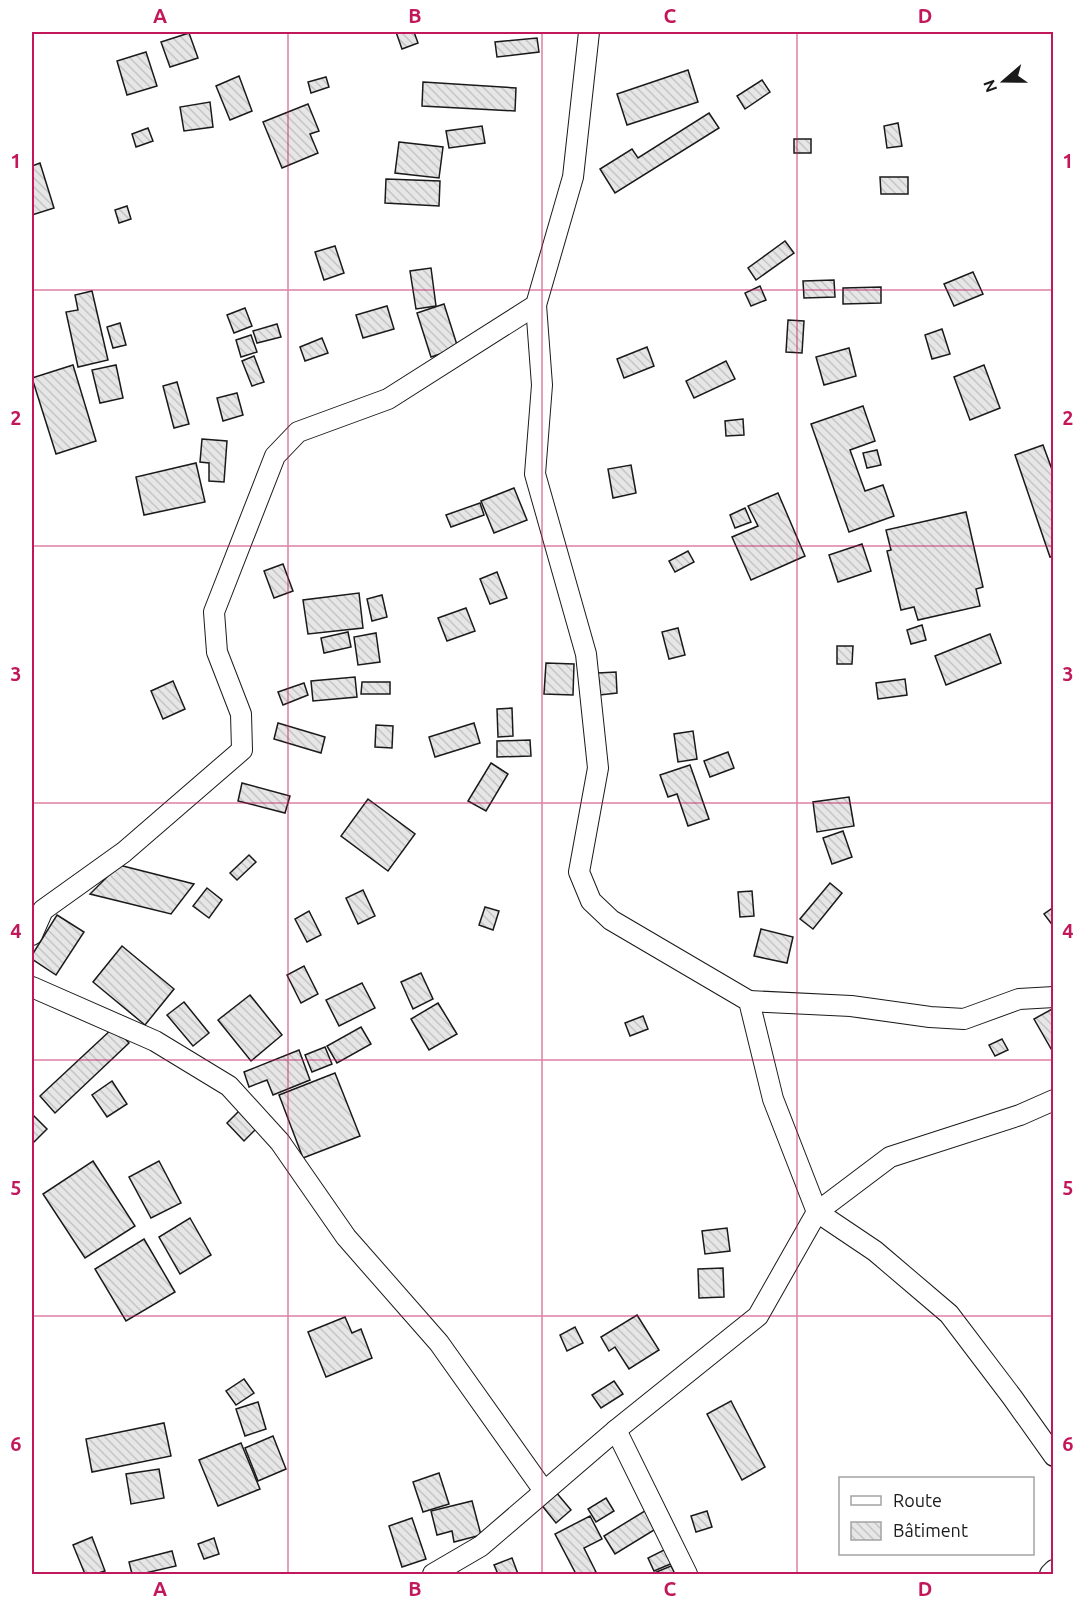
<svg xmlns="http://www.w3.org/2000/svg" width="1085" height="1606" font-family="Ubuntu,sans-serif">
	<defs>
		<pattern id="building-back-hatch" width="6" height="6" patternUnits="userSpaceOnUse" patternTransform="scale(1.5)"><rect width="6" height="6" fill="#e6e6e6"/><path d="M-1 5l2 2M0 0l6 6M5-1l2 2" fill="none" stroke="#c5c5c5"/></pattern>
	</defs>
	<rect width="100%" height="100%" fill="#fff"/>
	<g fill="url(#building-back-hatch)" stroke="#1a1a1a" stroke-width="1.5">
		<path d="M396,32H414L418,43L402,49Z"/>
		<path d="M189,33L198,58L170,67L161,42Z"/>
		<path d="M537,38L539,52L497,57L495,42Z"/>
		<path d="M146,52L157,86L127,95L117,61Z"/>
		<path d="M688,70L698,102L627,125L617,94Z"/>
		<path d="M239,76L252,111L230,120L216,86Z"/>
		<path d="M326,77L329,87L311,93L308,82Z"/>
		<path d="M762,80L770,92L745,109L737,96Z"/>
		<path d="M423,82L516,88L515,111L422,106Z"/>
		<path d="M210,102L213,127L184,131L180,107Z"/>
		<path d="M308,104L319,131L310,134L318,153L282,168L263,122Z"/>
		<path d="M709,113L719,128L615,193L600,169L632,149L638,158Z"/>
		<path d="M898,123L902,146L887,148L884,126Z"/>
		<path d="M482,126L485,143L449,148L446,131Z"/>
		<path d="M148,128L153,141L136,147L132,134Z"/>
		<rect x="794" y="139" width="17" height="14"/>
		<path d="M399,142L443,147L439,178L395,173Z"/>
		<path d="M40,163L54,208L32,215V166Z"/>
		<path d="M880,177H908V194H881Z"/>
		<path d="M386,179L440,181L439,206L385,203Z"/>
		<path d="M127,206L131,219L119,223L115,210Z"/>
		<path d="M785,241L794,253L756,280L748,268Z"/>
		<path d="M335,246L344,273L324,280L315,252Z"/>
		<path d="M431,268L436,306L416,309L410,271Z"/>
		<path d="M973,272L983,294L954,306L944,284Z"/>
		<path d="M834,280L835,297L804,298L803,281Z"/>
		<path d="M760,286L766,300L751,306L745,293Z"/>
		<path d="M881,287V303L843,304V288Z"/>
		<path d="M92,291L108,360L78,367L66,312L78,310L75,295Z"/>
		<path d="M444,304L458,348L431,357L417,313Z"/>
		<path d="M387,306L394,329L363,338L356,315Z"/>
		<path d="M245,308L252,326L234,333L227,315Z"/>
		<path d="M788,320L804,321L802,353L786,352Z"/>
		<path d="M120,323L126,345L113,348L107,327Z"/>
		<path d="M277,324L281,337L257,343L253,331Z"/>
		<path d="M942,329L950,354L932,359L925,335Z"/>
		<path d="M251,335L257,352L241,357L236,340Z"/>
		<path d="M322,338L328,353L305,361L300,347Z"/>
		<path d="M647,347L654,366L624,378L617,359Z"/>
		<path d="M849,348L856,376L824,385L816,357Z"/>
		<path d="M254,356L264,382L252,386L242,361Z"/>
		<path d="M726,361L735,379L694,398L686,381Z"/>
		<path d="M73,365L96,441L56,454L32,378Z"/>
		<path d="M116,365L123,398L100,403L92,370Z"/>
		<path d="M984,365L1000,408L970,420L954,377Z"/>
		<path d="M177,382L189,424L174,428L163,386Z"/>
		<path d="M237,393L243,415L223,421L217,398Z"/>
		<path d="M863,406L875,441L850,450L865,491L883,485L894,516L849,532L811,424Z"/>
		<path d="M743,419L744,435L726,436L725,421Z"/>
		<path d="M202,439L227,441L224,482L209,481V463L200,462Z"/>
		<path d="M1043,445L1054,475V556L1050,557L1015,455Z"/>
		<path d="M877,450L881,465L867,468L863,453Z"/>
		<path d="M196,463L205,502L144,515L136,477Z"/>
		<path d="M631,465L636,493L613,498L608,469Z"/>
		<path d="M514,488L527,520L494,533L481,501Z"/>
		<path d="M778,493L805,556L751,580L732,537L758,526L748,506Z"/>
		<path d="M480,503L484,515L451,527L446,515Z"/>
		<path d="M745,508L751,522L735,528L730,515Z"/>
		<path d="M966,512L983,587L976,589L980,606L918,620L914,607L901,610L887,551L891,550L886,530Z"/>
		<path d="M862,544L871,571L838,582L829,555Z"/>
		<path d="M688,551L694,562L675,572L669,561Z"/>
		<path d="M283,564L293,591L274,598L264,571Z"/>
		<path d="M497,572L507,598L490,604L480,579Z"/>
		<path d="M359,593L363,628L308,634L303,600Z"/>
		<path d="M382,595L387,617L372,621L367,599Z"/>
		<path d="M466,608L475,631L447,641L438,618Z"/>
		<path d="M922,625L926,640L911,644L907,630Z"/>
		<path d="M678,628L685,655L669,659L662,632Z"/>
		<path d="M348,632L351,647L324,653L321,638Z"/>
		<path d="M376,633L380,662L358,665L354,637Z"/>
		<path d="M990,634L1001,663L946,685L935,656Z"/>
		<path d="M837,646H853L852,664H837Z"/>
		<path d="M546,663L574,664L573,695L544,694Z"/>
		<path d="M616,672L617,693L600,695L598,673Z"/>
		<path d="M355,677L357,697L313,701L311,681Z"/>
		<path d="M905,679L907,695L878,699L876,683Z"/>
		<path d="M173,681L185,709L163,719L151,691Z"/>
		<path d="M362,682H390V694H361Z"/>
		<path d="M304,683L308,695L283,705L278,692Z"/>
		<path d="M512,708L513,736L498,737L497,709Z"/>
		<path d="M278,723L325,737L321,753L274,739Z"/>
		<path d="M474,723L480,743L435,757L429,737Z"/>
		<path d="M376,725L393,726L392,748L375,747Z"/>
		<path d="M693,731L697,759L678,762L674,734Z"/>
		<path d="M530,740L531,756L497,757V741Z"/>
		<path d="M728,752L734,768L710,777L704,761Z"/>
		<path d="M491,763L508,774L486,811L468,801Z"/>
		<path d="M690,765L709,819L688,826L677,794L668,797L660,775Z"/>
		<path d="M242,783L290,796L285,813L238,801Z"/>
		<path d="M849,797L854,826L817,832L813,802Z"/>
		<path d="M368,799L415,834L388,871L341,836Z"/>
		<path d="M843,831L852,857L832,864L823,838Z"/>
		<path d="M249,855L256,862L237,880L230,873Z"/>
		<path d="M119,865L194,884L171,914L90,894Z"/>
		<path d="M830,883L842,893L813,929L800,919Z"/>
		<path d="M207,888L222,900L209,918L193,906Z"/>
		<path d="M363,890L375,916L358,924L346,898Z"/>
		<path d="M752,891L754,916L740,917L738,892Z"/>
		<path d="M485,907L499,911L493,930L479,925Z"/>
		<path d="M1054,907V927L1044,914Z"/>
		<path d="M309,911L321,935L307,942L295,919Z"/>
		<path d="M57,915L84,932L56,975L32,959V955Z"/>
		<path d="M761,929L793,937L787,963L754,956Z"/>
		<path d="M122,946L174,989L145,1025L93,982Z"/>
		<path d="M304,966L318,994L301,1003L287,975Z"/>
		<path d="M421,973L433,999L413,1009L401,982Z"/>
		<path d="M362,983L375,1008L339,1026L326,1000Z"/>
		<path d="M250,995L282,1035L251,1061L218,1020Z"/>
		<path d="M184,1002L209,1033L193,1046L167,1015Z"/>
		<path d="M438,1003L457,1034L429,1050L411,1019Z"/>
		<path d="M1054,1008V1054L1034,1019Z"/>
		<path d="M643,1016L648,1029L630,1036L625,1023Z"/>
		<path d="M114,1027L129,1043L55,1113L40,1096Z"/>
		<path d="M361,1027L371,1044L337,1063L327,1046Z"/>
		<path d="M1002,1039L1008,1050L995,1056L989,1045Z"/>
		<path d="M325,1047L332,1064L312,1072L305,1055Z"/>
		<path d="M299,1050L310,1080L273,1095L267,1080L249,1087L244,1072Z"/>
		<path d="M335,1073L360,1136L303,1158L279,1095Z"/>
		<path d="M112,1081L127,1104L107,1117L92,1095Z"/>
		<path d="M240,1110L257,1128L244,1141L227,1123Z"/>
		<path d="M32,1114L47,1129L32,1144Z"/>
		<path d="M93,1161L135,1226L85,1258L43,1194Z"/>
		<path d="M159,1161L181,1203L151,1218L129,1177Z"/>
		<path d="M190,1218L211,1255L180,1274L159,1237Z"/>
		<path d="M727,1228L730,1251L705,1254L702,1231Z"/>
		<path d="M144,1239L175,1292L126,1321L95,1269Z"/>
		<path d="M723,1268L724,1297L699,1298L698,1269Z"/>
		<path d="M637,1315L659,1350L629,1369L615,1347L609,1351L601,1337Z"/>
		<path d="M345,1317L352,1333L361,1329L372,1358L326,1377L308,1332Z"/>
		<path d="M575,1327L583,1343L567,1351L560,1335Z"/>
		<path d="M244,1379L254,1393L236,1405L226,1391Z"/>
		<path d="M614,1381L623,1394L601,1408L592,1395Z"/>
		<path d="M731,1401L765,1467L742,1480L707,1414Z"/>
		<path d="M258,1402L266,1429L245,1436L236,1409Z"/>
		<path d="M164,1423L171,1456L92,1472L86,1439Z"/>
		<path d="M273,1436L286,1469L258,1481L245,1448Z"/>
		<path d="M241,1443L260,1489L218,1506L199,1460Z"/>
		<path d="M159,1469L164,1498L131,1504L126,1474Z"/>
		<path d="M439,1473L449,1504L423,1512L413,1482Z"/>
		<path d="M555,1491L571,1510L556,1523L540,1503Z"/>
		<path d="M606,1498L614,1511L596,1522L588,1509Z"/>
		<path d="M472,1501L481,1535L454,1542L452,1531L437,1535L431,1511Z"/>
		<path d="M648,1509L659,1527L615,1554L604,1536Z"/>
		<path d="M707,1511L712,1527L696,1532L691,1516Z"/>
		<path d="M590,1516L602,1539L584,1548L596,1572L591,1574H576L555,1534Z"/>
		<path d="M412,1518L426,1559L402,1567L389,1526Z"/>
		<path d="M92,1537L105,1571L95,1574H85L73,1545Z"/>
		<path d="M214,1538L219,1554L204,1559L198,1544Z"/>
		<path d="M668,1548L675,1562L654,1571L648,1558Z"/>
		<path d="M172,1551L176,1566L141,1574H132L129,1562Z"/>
		<path d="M512,1558L518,1574H498L494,1565Z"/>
		<path d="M671,1566L675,1574H655L654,1573Z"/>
	</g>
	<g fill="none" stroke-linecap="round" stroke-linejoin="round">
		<g stroke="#1a1a1a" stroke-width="22">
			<g id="minor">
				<path d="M32,935L43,910L124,852L242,750L241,714L217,652L214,612L275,456L298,432L388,399L536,305L573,177L589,32"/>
				<path d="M32,987L155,1041L229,1086L280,1142L346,1237L439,1343L544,1491"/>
				<path d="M749,1001L851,1006L930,1017L964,1019L1019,999L1054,997"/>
				<path d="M1054,1100L1020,1115L890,1157L817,1212L875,1251L949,1314L1012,1397L1054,1456"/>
				<path d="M616,1430L687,1574"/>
				<path d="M433,1574L481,1546L616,1430L758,1316L817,1212L773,1099L749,1001L611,920L591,901L579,872L598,768L586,654L535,474L542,385L536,305"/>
				<path d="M1050,1574L1054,1570"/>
			</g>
		</g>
		<use href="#minor" stroke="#fff" stroke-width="20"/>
	</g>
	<path fill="none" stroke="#c2185b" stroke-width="1.5" stroke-opacity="0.55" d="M288,32V1574M542,32V1574M797,32V1574M32,290H1054M32,546H1054M32,803H1054M32,1060H1054M32,1316H1054"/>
	<rect width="1085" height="1606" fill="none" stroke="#ffffff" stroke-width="66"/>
	<rect x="839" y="1477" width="195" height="78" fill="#ffffff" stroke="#a3a3a3" stroke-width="1.5"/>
	<rect x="851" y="1496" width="30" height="9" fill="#ffffff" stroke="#a3a3a3" stroke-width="1.5"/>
	<text x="893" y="1507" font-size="18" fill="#1a1a1a">Route</text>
	<rect x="851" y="1522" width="30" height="18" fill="url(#building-back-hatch)" stroke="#a3a3a3" stroke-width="1.5"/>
	<text x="893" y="1537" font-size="18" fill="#1a1a1a">Bâtiment</text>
	<g transform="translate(1004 81) rotate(250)" stroke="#ffffff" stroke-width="4.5" paint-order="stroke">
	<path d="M0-4.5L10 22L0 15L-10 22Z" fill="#1a1a1a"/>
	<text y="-9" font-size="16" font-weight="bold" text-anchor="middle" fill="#1a1a1a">N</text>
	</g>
	<rect x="33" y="33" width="1019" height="1540" fill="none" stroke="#c2185b" stroke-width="2"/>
	<g font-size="20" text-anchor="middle" font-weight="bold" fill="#c2185b">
		<text x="160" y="23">A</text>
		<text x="415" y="23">B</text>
		<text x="670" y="23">C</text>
		<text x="925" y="23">D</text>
		<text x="16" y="168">1</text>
		<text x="1068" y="168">1</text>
		<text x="16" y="425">2</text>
		<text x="1068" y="425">2</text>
		<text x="16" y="681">3</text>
		<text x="1068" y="681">3</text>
		<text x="16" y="938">4</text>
		<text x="1068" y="938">4</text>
		<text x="16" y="1195">5</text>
		<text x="1068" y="1195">5</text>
		<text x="16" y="1451">6</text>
		<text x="1068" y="1451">6</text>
		<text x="160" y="1596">A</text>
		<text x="415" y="1596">B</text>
		<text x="670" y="1596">C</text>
		<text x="925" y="1596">D</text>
	</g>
</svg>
